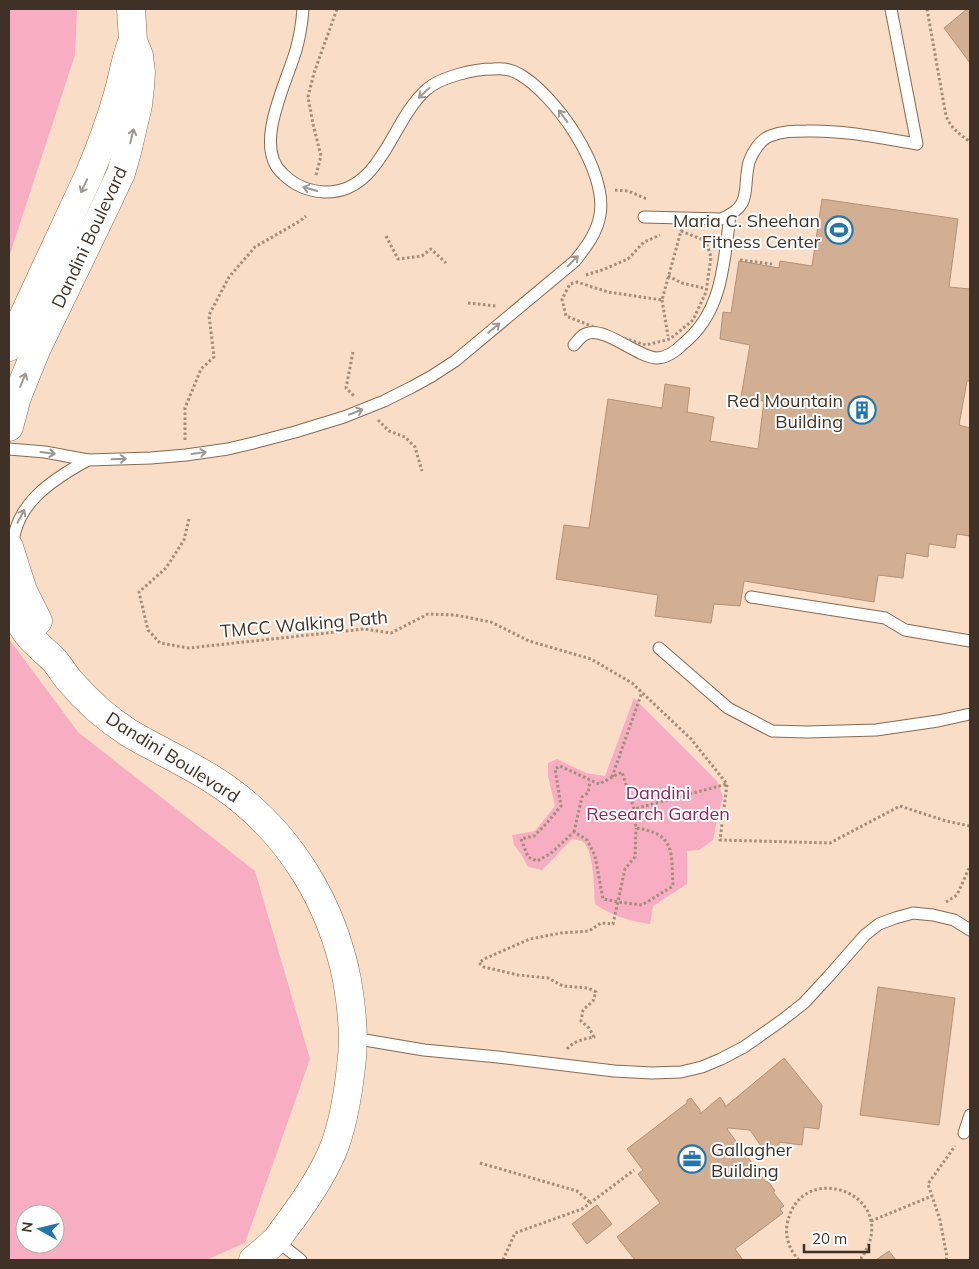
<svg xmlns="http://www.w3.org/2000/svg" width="979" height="1269" font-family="Mulish,sans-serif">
	<rect width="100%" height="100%" fill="#faddc6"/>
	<g fill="#f7aec3" fill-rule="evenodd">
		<path d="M9,9H77L75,55L9,257Z"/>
		<path d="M9,639L78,732L255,871L310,1059L245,1243L206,1260H9ZM25,1214H55V1244H25Z"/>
		<path d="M634,698L717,781L723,797L718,815L713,840L699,850L687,851V884L653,906L650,924C629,921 612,916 595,904C594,891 594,850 583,842C581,840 575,840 572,839L542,870L528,867L521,854L514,845L512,835L535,831L555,806L548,776V763L557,759L586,773L605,776Z"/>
	</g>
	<g fill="#d2ae93" stroke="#b39176">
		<path d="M967,9H970V63L944,28Z"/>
		<path d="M822,199L958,219L949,287L970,289V381H967L959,425L970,428V536L957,534L955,548L929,544L928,557L906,553L903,578L878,575L874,602L744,581L740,606L714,604L711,623L655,616L658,595L556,579L564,525L589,528L608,399L662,408L665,384L690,388L687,412L714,417L710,441L758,449L764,401L741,397L750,345L720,339L723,312L731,313L739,261L779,268L780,261L812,266Z"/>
		<path d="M878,987L955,998L939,1125L860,1115Z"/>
		<path d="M784,1058L822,1105L819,1129L804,1127L802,1145L779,1142V1149L761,1146L750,1130L728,1128L727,1129L766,1182L768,1181L775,1191L773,1192L784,1206L780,1209L783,1213L735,1249L743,1260H635L617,1237L660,1203L638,1174L643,1170L627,1149L687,1103V1100L691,1098L700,1110V1114L720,1097L725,1104V1107Z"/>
		<path d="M597,1205L612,1224L587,1244L572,1224Z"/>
		<path d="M889,1251L896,1260H876Z"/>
	</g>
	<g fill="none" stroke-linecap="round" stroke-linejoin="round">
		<g stroke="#89694f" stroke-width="13">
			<g id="service">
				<path d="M644,217L721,219C754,205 742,190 749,162C752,153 760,140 770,136C782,131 794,131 807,131C844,130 881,138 917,144L891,9"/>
				<path d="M574,345C578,340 582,334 589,333C608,329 636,356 656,358C667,358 676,351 683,344C723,312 724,262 730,215"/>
				<path d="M9,449L45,452L88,460L151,458L186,455L228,449L257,442L295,432L344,417L384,401L412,387L432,376L455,361L575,261C586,247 597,233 600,215C608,171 556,95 519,74C511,69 502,68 493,69C474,69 440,77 426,90C391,121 381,194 324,192C308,191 294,185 283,174C252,147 287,82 296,50C300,36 302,22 303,9"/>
				<path d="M13,550C12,505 53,479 88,460"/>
				<path d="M751,597L885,618L905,630L970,641"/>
				<path d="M659,648L728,708L772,731L807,732L876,730L938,721L970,714"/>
				<path d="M353,1038L424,1050L498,1057L614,1071L652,1073L681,1072L702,1067L721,1059L744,1047L781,1021L804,1003L829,976L865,935L879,924L895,918L913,913L933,915L954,920L970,930"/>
				<path d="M964,1133L970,1115"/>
				<path d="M276,1240L301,1260"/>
			</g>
		</g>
		<g stroke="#89694f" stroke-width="29">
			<g id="secondary">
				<path d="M9,347L89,175C100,149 110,122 118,94C123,77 125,61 131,45"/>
				<path d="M9,427L17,397L36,350L106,205L121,173L127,152L138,105L140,87L141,72L139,56L133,41L131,9"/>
				<path d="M9,547L23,591L38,621"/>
				<path d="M9,601C15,614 21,626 30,637C37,645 46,652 54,660C60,667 64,674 69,680C86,700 107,719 129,733C161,752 197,767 227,789C291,835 332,904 347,980C352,1008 355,1038 351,1067C348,1094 344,1120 335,1145C324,1174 306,1200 288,1224C283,1230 280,1236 275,1241C268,1248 260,1254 253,1260"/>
			</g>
		</g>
		<g stroke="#a28c7a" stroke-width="3" stroke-dasharray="2.5 2.5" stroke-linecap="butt">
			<path d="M927,9L946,116C952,130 959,133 970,142"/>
			<path d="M316,175L321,156L313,124L308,97L314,73L337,9"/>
			<path d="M615,190L628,191L647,199"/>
			<path d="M681,231L706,241L711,257L706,292L693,320L670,339L646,345L617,336L566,316L562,299L570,284L577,282L608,292L662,300Z"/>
			<path d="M386,236L398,259L422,256L431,249L446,263"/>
			<path d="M740,260L772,264"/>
			<path d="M586,275L605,269L628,259L644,242L660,235"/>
			<path d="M668,276L682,283L703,288"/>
			<path d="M662,300L668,336"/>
			<path d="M468,303L496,306"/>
			<path d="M353,352L346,388L354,396"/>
			<path d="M378,420L389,431L405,437L415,447L422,471"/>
			<path d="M185,440V408L201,369L214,357L209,315L229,277L255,247L300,221L306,216"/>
			<path d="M189,519L184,540L166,568L139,592L148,630L160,643L189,648L364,629L391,633L428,614L455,615L491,622L529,641L591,659L632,683L691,739L727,784L720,840L830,843L900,806L946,821L970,826"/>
			<path d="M612,777L642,692"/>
			<path d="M634,809L636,828C676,834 671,852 673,886L642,905L618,902L603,899L595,856L587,840L574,832L550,854L537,861L528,857L521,839L534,836L546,824L561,806L555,769L560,766L599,784L622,772L634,809L727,784"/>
			<path d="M574,832L582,797L588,793L590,781"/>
			<path d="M946,902L957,895L970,866"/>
			<path d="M567,1049C574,1041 584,1039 594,1037L589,1028L581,1021L583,1010L593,1001L596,992L588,988L563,986L548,978L518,975L484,967L479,963L484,959L530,939L561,933L589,931L601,923L613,924L625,869L635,857L636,828"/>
			<path d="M480,1163L577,1191L591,1203"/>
			<path d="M871,1221L932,1196"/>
			<path d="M503,1260L515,1233L582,1209L634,1170"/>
			<path d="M799,1260C790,1251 785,1238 787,1225C799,1155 907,1195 860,1260"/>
			<path d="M946,1260L947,1257L940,1220L928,1184L955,1146"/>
		</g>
		<use href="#service" stroke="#fff" stroke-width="11"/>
		<use href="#secondary" stroke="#fff" stroke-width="28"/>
	</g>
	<defs><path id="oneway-shaft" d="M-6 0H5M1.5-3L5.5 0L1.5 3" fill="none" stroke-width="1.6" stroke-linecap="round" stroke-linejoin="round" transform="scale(1.25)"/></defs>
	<g stroke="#9f9892">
		<use href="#oneway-shaft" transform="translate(424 93) rotate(137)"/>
		<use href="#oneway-shaft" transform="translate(563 116) rotate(-126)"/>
		<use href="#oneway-shaft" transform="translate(132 136) rotate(-76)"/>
		<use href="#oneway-shaft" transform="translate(84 186) rotate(115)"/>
		<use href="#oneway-shaft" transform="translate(310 189) rotate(-164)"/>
		<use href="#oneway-shaft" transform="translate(573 261) rotate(-45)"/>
		<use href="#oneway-shaft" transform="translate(494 328) rotate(-40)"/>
		<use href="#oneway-shaft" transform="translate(23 380) rotate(-68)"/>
		<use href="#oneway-shaft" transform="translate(356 412) rotate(-21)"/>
		<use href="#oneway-shaft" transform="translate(48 453) rotate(7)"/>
		<use href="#oneway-shaft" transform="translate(199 453) rotate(-8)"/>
		<use href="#oneway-shaft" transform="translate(119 459) rotate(-2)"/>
		<use href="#oneway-shaft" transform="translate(21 516) rotate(-62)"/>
	</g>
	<defs>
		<g id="stadium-ring" transform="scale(1.4375)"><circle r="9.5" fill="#fff" stroke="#2576a8" stroke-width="1.5"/><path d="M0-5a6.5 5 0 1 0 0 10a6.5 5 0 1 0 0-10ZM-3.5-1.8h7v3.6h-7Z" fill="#2576a8"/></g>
		<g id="building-ring" transform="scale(1.4375)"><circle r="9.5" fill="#fff" stroke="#2576a8" stroke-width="1.5"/><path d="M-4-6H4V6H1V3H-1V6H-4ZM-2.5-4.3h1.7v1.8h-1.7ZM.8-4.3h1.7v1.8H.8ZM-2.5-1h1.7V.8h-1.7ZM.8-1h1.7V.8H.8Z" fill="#2576a8"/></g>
		<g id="office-ring" transform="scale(1.4375)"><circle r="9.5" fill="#fff" stroke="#2576a8" stroke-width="1.5"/><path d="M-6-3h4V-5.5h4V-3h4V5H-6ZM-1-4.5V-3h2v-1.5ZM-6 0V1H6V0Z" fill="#2576a8"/></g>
	</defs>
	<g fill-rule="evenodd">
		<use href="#stadium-ring" x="839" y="230"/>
		<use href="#building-ring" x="862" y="410"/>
		<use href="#office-ring" x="692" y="1159"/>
	</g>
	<g text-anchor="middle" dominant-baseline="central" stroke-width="4" stroke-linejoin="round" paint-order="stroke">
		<g font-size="18" fill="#3f3126" stroke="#fff" text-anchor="end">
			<text x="820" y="220">Maria C. Sheehan<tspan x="820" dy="21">Fitness Center</tspan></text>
			<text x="843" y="400">Red Mountain<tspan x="843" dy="21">Building</tspan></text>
			<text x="711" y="1149" text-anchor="start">Gallagher<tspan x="711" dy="21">Building</tspan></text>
		</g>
		<g font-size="18" fill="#3f3126" stroke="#fff">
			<text transform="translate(89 237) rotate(-65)">Dandini Boulevard</text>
			<text transform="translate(304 624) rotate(-5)">TMCC Walking Path</text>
			<text transform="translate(173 757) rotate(32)">Dandini Boulevard</text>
		</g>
		<g font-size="18" fill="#962153" stroke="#fff">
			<text x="658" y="792">Dandini<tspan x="658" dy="21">Research Garden</tspan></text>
		</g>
	</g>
	<rect width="979" height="1269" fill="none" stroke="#3f3126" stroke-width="20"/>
	<g transform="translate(40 1229) rotate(278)"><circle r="24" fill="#ffffff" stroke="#b2ada8"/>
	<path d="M0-4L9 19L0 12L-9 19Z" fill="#2576a8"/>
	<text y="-8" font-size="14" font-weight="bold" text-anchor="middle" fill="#3f3126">N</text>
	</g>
	<path d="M804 1244v8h65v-8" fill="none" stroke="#3f3126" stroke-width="2.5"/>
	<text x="812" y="1244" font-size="15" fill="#3f3126" stroke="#ffffff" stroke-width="4" paint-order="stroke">20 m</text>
</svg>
